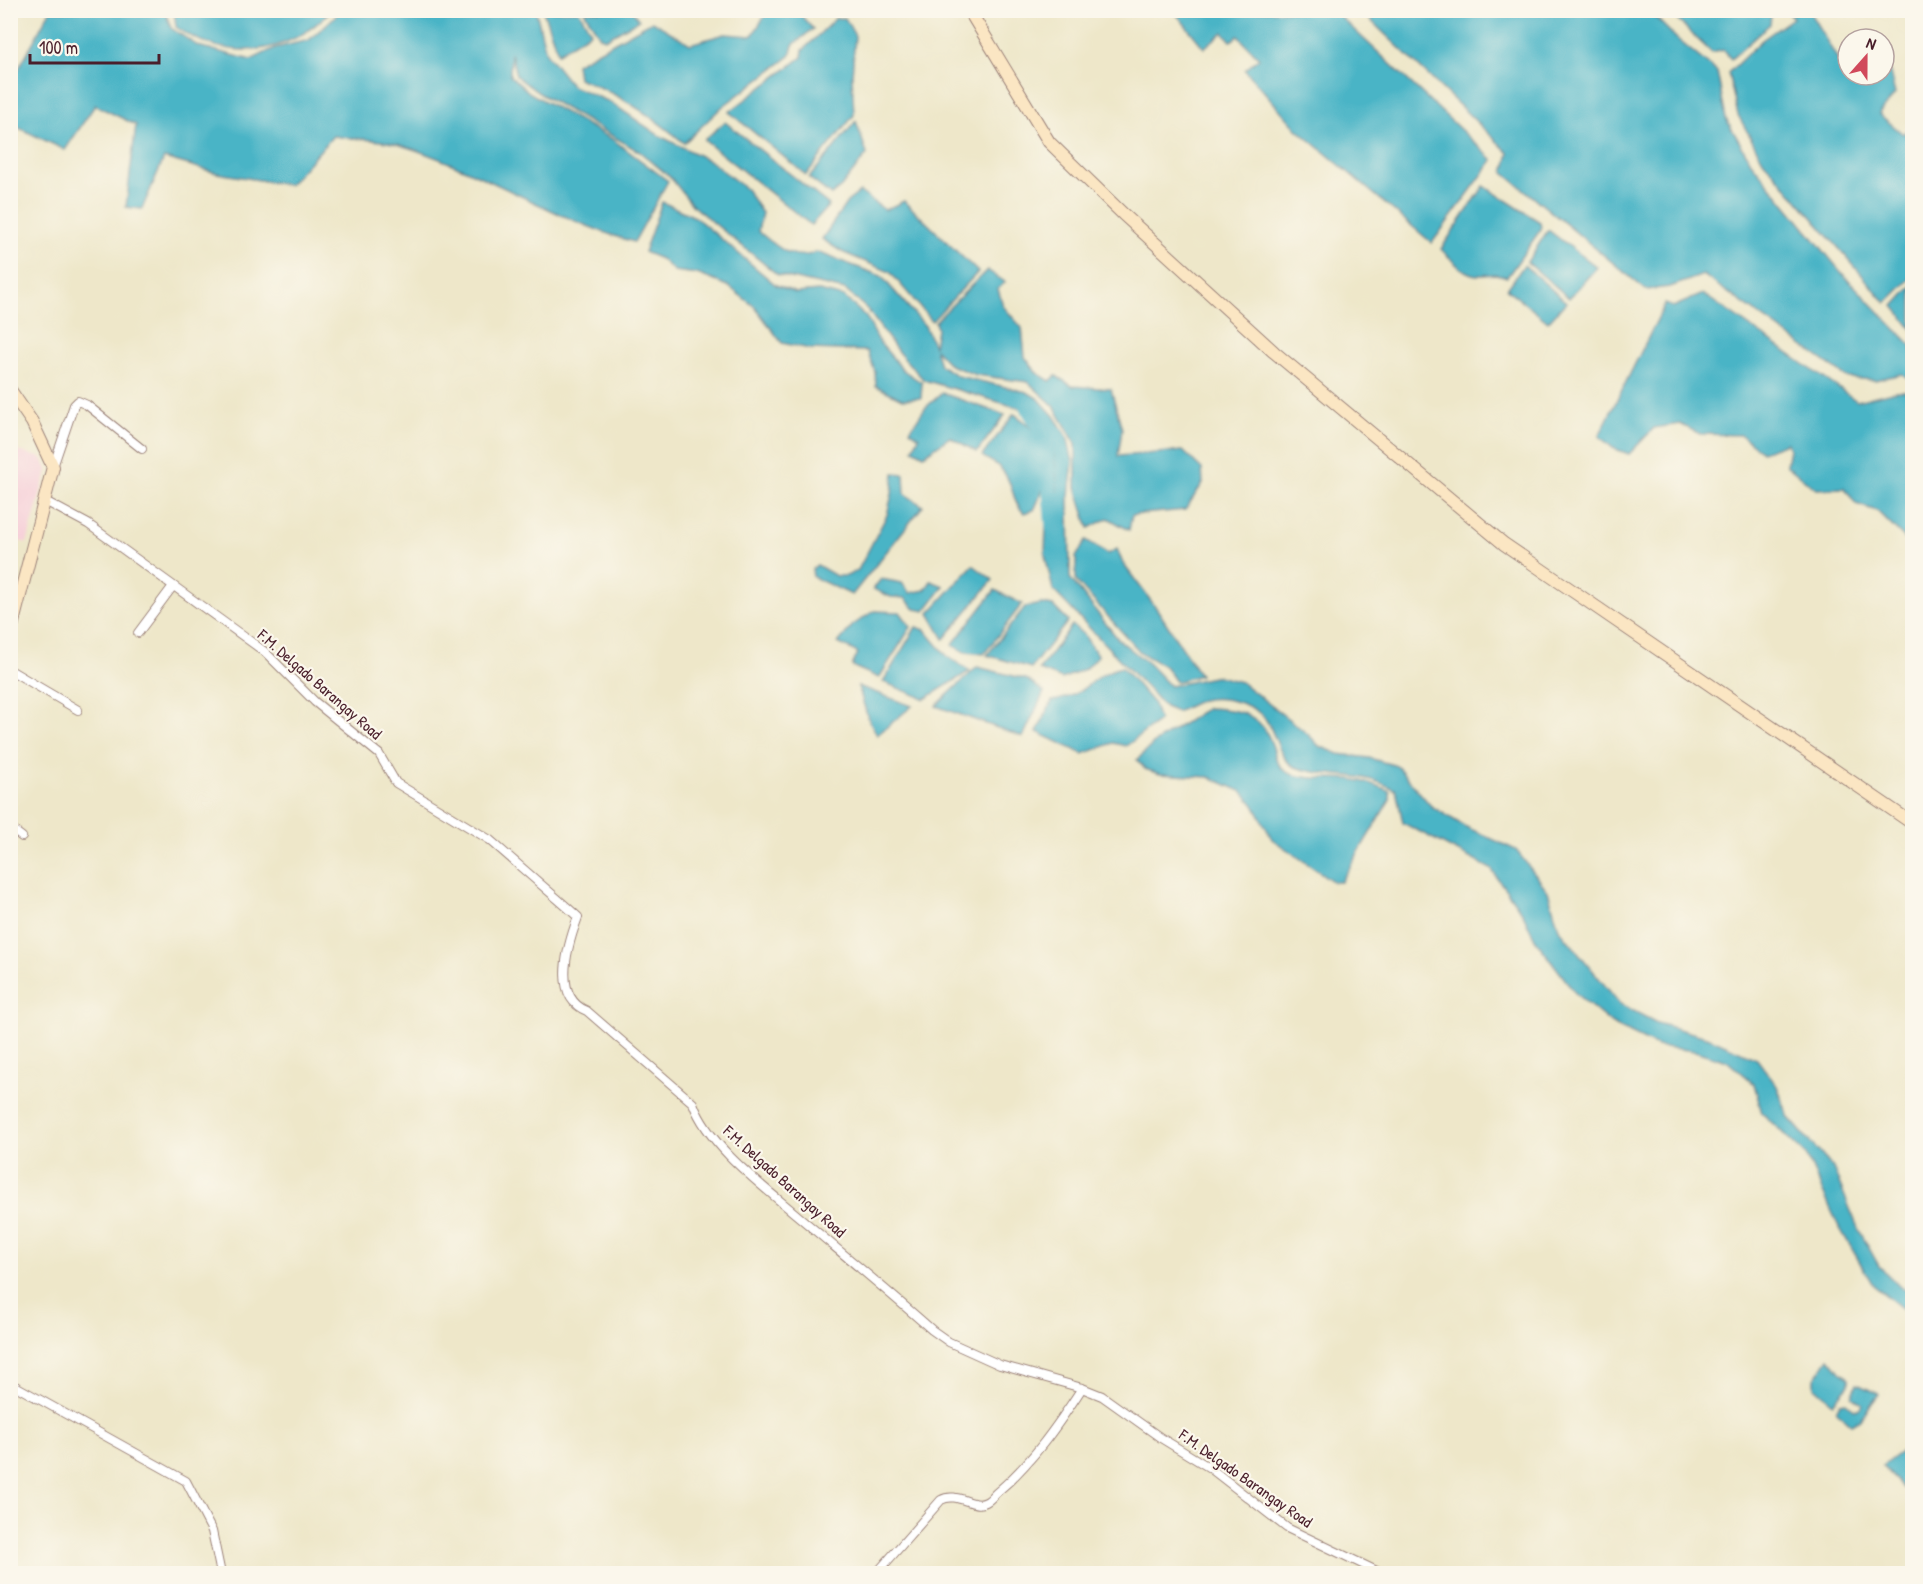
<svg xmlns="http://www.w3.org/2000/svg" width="1923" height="1584" font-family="'Patrick Hand',sans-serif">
	<rect width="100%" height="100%" fill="#fbf7ec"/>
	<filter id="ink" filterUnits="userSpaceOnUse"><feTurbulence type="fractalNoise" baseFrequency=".0167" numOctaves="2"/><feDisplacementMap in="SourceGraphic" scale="12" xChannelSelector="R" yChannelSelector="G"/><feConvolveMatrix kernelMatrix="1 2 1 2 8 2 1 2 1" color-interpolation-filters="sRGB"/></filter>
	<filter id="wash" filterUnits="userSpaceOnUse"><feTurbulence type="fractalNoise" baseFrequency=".008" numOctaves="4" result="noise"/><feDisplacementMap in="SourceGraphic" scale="24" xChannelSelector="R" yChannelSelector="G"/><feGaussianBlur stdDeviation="1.35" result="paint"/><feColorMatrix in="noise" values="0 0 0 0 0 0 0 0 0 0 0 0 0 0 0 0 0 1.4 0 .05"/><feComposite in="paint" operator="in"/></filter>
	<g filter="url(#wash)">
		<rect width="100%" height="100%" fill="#eee7c9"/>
		<path fill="#f6cfd8" d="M11,449L42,458L47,470L27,543L11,539Z"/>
		<g fill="#49b4c6" stroke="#4a6a78" stroke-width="1.5">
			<path d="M50,11H165L171,28L198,46L251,60L275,48L309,40L341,11H536L546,53L572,86L610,102L660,136L710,161L746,189L762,213L758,231C776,246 793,263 817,252L881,276L925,326L934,346L937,329L935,322L987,270L1005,282L998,289L1003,306L1022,328L1025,357L1037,373L1050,381L1056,376L1072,386L1111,389L1122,429L1118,456L1183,451L1202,469L1203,483L1185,510L1132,515L1129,530L1108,518L1089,528L1076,488V444L1054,406L1028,382L976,375L950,365L935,349L940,365L958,376L1027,392L1039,399L1054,416L1067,436L1073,462L1069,496L1070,578L1118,639L1149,664L1170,686L1218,676L1241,682L1309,735L1319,746L1339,754L1369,758L1397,766L1431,806L1464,826L1516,850L1548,891L1559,929L1620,1004L1657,1023L1710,1038L1757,1059L1777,1086L1789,1118L1833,1168L1858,1228L1879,1266L1900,1287L1912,1294V1316L1873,1285L1838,1225L1806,1155L1762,1113L1754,1084L1727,1061L1695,1051L1657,1046L1612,1024L1576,994L1535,939L1523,914L1491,869L1403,823L1396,790C1358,769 1334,780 1298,768C1280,763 1277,738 1268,723C1257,704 1224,695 1202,700C1194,703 1185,708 1177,712L1165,707L1053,590L1045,555L1046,524L1057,491L1054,456L1047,427L1019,408L924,380L899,353L867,309L845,290L778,275L693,206L671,178L640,152L539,93L516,76L511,53L510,76L530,93L612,139L668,181L634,242C552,219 479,168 397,144C377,139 353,139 333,136L289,185L217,173L164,158L142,209L126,207L136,125L95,105L65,150L11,124L12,81Z"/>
			<path d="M174,11V10L330,11C288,57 226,62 176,27Z"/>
			<path d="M543,11H579L591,32L558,53Z"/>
			<path d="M584,11H632L639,20L605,39L600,37Z"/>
			<path d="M768,11H797L813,29L793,45L790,56L722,107L684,143C651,115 618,93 578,78L576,64L652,21L690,44L725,34L752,36Z"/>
			<path d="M1174,11H1334L1493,160L1432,243L1297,129L1245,70L1259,58L1238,36L1231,41L1223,32L1204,48Z"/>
			<path d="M1361,11H1649L1677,39L1717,72L1726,119L1751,162L1841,272L1912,346V381L1902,374L1875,380L1848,378L1703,275L1670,287L1646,290L1504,173L1509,153Z"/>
			<path d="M1668,11H1776L1771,15L1770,24L1731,59L1723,50L1712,53Z"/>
			<path d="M1798,11H1809L1838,60L1848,64V75H1884V61L1887,60L1895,94L1879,114L1903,134L1912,126V277L1886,303L1763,160L1738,115L1728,73L1762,40L1793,18L1790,15Z"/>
			<path d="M836,18H845L855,36L852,76L854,115L806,175L729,112L802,57L803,50Z"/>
			<path d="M856,121L867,154L841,187L831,195L809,178Z"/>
			<path d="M725,122L829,205L811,225L704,140Z"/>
			<path d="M1484,186L1540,222L1541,229L1507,277C1494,272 1491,275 1478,275C1464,275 1450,258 1441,249Z"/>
			<path d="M860,192L885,210L904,201L978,272L932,321L890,272L842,252L822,239L847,202Z"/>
			<path d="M662,202L695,217L776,285L796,293L819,291L844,297L866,317L880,343L903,370L922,383L921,398L902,399L876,386L875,372L867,351L810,349L782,343L755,307L728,286L697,274L674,271L661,259L644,252Z"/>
			<path d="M1548,230L1597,267L1569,298L1527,262Z"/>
			<path d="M1524,265L1566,302L1548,322L1507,289Z"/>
			<path d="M1912,286V329L1894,306Z"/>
			<path d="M1703,294L1857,401L1896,391H1908L1912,396V546L1877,511L1856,504L1845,488L1816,489L1786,465L1789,449L1787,443L1762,452L1741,435L1700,434L1680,424L1654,428L1629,454L1613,448L1599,436L1665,304L1673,307Z"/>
			<path d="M942,393L1005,415L977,452L950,437L924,455L913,449L919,437L910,430L925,408Z"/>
			<path d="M1014,414C1054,440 1054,469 1034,510L1024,513C1011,501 1014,483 1002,470C998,464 988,460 982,456Z"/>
			<path d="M894,473L904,474L905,494L923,506L852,595L813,577L812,569L817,565L836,576H847L858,570L887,515L892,494Z"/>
			<path d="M1086,540L1108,554L1117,549L1124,565L1157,609L1200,675L1176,682L1166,667L1141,653L1076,581V557Z"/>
			<path d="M973,565L993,580L944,639L929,613Z"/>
			<path d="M881,579L902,583L910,593L925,590L931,581L944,586L925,611L915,609L905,598L891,597L873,589Z"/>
			<path d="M995,590L1022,604L984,654L965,652L952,645Z"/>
			<path d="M1042,604L1053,606L1068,621L1031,668L987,655L1025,607Z"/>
			<path d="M874,611L900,612L911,627L879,678L852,666L858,653L838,643L853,625Z"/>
			<path d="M1072,625L1084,635L1098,656L1085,669L1062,679L1039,670Z"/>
			<path d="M916,627L925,630L948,657L970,671L925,699L883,682Z"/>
			<path d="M977,667L1026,679L1044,692L1023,737L936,706Z"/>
			<path d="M1122,667L1154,704L1159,721L1126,746L1113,743L1083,754L1037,732L1052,701C1087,696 1092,673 1122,667Z"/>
			<path d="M858,686L912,706L877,735L868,718Z"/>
			<path d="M1207,708C1239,709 1262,713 1273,747C1275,756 1277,765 1285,771C1300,781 1333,777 1350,779C1364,781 1377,785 1390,791V799L1341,882H1334L1272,839L1254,805L1243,792L1209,777L1160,774L1145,769L1137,760L1154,743Z"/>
			<path d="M1829,1358L1840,1372L1849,1378V1384L1833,1403L1815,1387V1378Z"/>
			<path d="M1857,1384L1879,1394L1860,1419L1851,1424L1836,1411L1840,1403L1846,1402L1855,1410L1860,1408L1862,1404L1852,1396Z"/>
			<path d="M1902,1451L1912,1461V1497L1882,1466Z"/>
		</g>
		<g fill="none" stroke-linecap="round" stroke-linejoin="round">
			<path stroke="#49b4c6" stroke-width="15" d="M1026,405L1045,437L1053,528"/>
		</g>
	</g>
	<g filter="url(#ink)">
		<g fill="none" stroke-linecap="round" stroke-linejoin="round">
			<g stroke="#9c837a" stroke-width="10">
				<g id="street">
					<path d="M53,467L74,405L78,401L87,405L142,449"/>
					<path d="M45,501L88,524L265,652L315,702L379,754L396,783L490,840L568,908L578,917C568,944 551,997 587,1011L693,1103C709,1147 763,1186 798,1216C843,1254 888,1291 932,1330L949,1342L1000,1365L1082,1388L1102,1396L1161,1438L1210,1468L1287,1528L1383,1574"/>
					<path d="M138,633L173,586"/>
					<path d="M10,670L78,710"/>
					<path d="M10,828L22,837"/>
					<path d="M10,1383L186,1481L212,1531L221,1574"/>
					<path d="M876,1574L941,1500C957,1491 973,1509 986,1502C990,1500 993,1496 996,1493C1031,1464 1058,1425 1082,1388"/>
				</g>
			</g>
			<g stroke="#9c837a" stroke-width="14">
				<g id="secondary">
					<path d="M969,10L1049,142L1123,214L1274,352L1504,544L1912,823"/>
					<path d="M10,390L32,422L53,467L10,634"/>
				</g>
			</g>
			<use href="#street" stroke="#fff" stroke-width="8"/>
			<use href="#secondary" stroke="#fbe6c3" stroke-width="12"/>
		</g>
	</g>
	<g text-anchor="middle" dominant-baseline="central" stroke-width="4.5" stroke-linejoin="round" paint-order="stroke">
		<g font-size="16" fill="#4a1f2b" stroke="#fbf7ec">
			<text transform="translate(320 684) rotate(41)">F.M. Delgado Barangay Road</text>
			<text transform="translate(785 1181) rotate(42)">F.M. Delgado Barangay Road</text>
			<text transform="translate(1246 1478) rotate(35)">F.M. Delgado Barangay Road</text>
		</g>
	</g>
	<rect width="1923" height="1584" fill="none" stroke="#fbf7ec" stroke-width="36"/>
	<g transform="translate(1866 57) rotate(21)"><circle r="28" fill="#fbf7ec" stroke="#b4a19f" stroke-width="1.5"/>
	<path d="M0-4.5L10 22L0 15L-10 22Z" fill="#d1495b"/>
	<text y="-9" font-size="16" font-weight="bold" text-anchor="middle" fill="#4a1f2b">N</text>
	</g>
	<path d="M30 54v9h129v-9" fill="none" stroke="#4a1f2b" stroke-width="3"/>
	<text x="39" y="54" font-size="18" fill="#4a1f2b" stroke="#fbf7ec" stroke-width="4.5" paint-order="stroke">100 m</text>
</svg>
